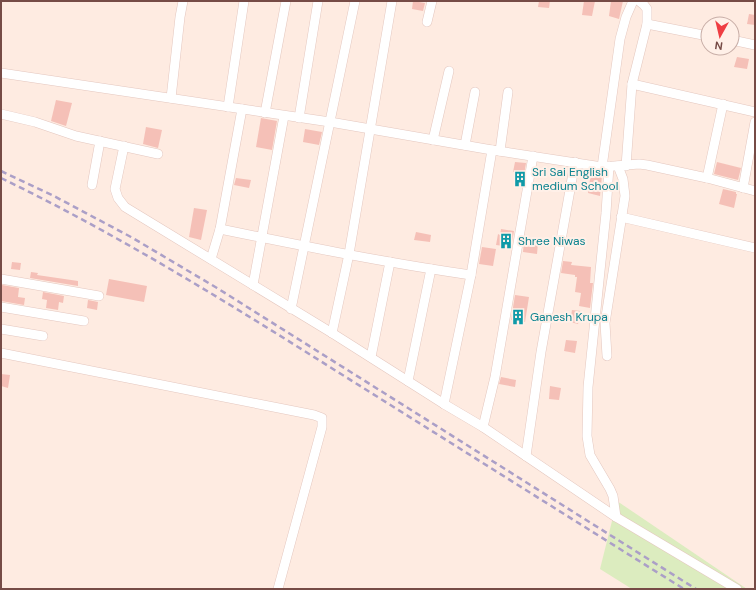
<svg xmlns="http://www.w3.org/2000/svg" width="756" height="590" font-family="'DM Sans',sans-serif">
	<rect width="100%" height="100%" fill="#feebe1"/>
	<path fill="#dcecbf" d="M617,501L747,589H632L600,569Z"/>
	<g fill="#f5c0b7">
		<path d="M413,1L425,3L423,11L412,9Z"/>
		<path d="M539,1H550L549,8L538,7Z"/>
		<path d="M584,1H595L592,16L582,15Z"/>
		<path d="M611,1H623L619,19L609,16Z"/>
		<path d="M749,14L755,15V25L747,24Z"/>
		<path d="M737,57L749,59L747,69L734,67Z"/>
		<path d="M56,100L72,103L66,126L51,121Z"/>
		<path d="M261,118L277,121L272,150L256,147Z"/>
		<path d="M146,127L162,130L158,148L143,144Z"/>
		<path d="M305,129L322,132L319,145L303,142Z"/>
		<path d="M515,162L526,163L522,187L515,186L517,172H513Z"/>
		<path d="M717,162L741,168L738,180L714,174Z"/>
		<path d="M591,173L602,175L600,196L588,193Z"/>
		<path d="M236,178L251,180L249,188L234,185Z"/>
		<path d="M723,189L736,192V194H737L734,208L719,204Z"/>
		<path d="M194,208L207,210L201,240L189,237Z"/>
		<path d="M501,229L514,231L511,247L496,245L498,234L500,235Z"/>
		<path d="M416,232L431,235L430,242L414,240Z"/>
		<path d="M524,241L538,243L537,254L523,252Z"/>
		<path d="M482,247L496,249L493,266L479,264Z"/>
		<path d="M563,261L572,262L571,265L591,267L590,283H593L590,308L579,306L581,293L575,292L577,277H575V275L561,273Z"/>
		<path d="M12,262L21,263L20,270L11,269Z"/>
		<path d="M31,272L38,273L37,275L78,281V286L30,278Z"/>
		<path d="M109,279L147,286L144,302L106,295Z"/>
		<path d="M2,285L19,288L18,297L25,298L24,305L1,301Z"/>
		<path d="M43,292L64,296L63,303L59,302L58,310L46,308L47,300L42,299Z"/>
		<path d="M515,295L529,297L525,322L511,320Z"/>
		<path d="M88,300L98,302L97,310L87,308Z"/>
		<path d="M572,310L581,311L578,324L570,322Z"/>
		<path d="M566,340L577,341L575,353L564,351Z"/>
		<path d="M1,374L10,375L8,388L1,386Z"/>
		<path d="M501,377L516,380L515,387L499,384Z"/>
		<path d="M550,386L561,388L559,400L549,399Z"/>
	</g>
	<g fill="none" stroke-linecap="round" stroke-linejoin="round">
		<g stroke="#e4c7bf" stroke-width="10">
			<g id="street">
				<path d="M427,22L432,1"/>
				<path d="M647,24L708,36"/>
				<path d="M732,40L755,45"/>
				<path d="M1,73L330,122L492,150L602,167L639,164L647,165L707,178L755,191"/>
				<path d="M632,84L755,112"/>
				<path d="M171,98L180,17L183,1"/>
				<path d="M228,107L244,1"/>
				<path d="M265,113L286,1"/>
				<path d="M1,114L35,122L76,136L158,154"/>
				<path d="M299,118L318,1"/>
				<path d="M433,140L449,71"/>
				<path d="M465,145L475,92"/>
				<path d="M124,146L115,189L118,198L125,207L332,333L444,404L483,427L616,517L737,589"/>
				<path d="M500,151L508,92"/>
				<path d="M609,166L606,213L588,387L587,436L590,455L610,489L613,496L616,517"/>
				<path d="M626,166L632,84L647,24V9L644,5L639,1"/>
				<path d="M602,167L620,39L626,17L633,1"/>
				<path d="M707,178L723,104"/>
				<path d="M92,185L100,141"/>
				<path d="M743,188L755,122"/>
				<path d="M621,217L755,248"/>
				<path d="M220,229C303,246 387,263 471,275"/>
				<path d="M211,259L220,229L242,109"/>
				<path d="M1,279L99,296"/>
				<path d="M253,285L284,116"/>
				<path d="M1,307L84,321"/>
				<path d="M291,309L355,1"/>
				<path d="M1,329L43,336"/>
				<path d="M332,333L349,254L392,1"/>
				<path d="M1,353L314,415L322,418V427L278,589"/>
				<path d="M607,356L605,323L625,196L623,179L618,166"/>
				<path d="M371,357L390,262"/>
				<path d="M408,381L431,269"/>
				<path d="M444,404L471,275L492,150"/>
				<path d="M483,427L495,377L533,156"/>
				<path d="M526,456L541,352L575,162"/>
			</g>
		</g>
		<use href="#street" stroke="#fff" stroke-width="9"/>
		<g stroke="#ab9fc7" stroke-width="2.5" stroke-dasharray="6 4" stroke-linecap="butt">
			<path d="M1,171L52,195L131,237L217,288L696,589"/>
			<path d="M1,178C119,235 230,304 341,374C456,446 570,518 684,589"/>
		</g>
	</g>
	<defs>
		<g id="building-bare" transform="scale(1.2)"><path d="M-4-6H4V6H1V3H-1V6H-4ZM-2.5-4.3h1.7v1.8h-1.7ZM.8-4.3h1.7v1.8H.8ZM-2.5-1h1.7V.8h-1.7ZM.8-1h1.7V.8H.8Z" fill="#0f9aa8" stroke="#fff0e8" stroke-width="2.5" paint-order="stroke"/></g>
	</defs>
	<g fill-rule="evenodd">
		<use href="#building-bare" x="520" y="179"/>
		<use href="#building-bare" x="506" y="241"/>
		<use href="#building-bare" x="518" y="317"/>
	</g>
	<g text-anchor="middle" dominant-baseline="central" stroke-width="4" stroke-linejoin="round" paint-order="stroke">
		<g font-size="12" fill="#0d838f" stroke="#fff0e8" text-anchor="start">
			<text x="532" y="172">Sri Sai English<tspan x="532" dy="14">medium School</tspan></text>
			<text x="518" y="241">Shree Niwas</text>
			<text x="530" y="317">Ganesh Krupa</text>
		</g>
	</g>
	<rect width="756" height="590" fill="none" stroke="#764b46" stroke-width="4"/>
	<g transform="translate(720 36) rotate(188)"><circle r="19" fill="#fff0e8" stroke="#c8aea7"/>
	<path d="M0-3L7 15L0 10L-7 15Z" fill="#ef3e43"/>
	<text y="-6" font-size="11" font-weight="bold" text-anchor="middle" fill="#764b46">N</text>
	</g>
</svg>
